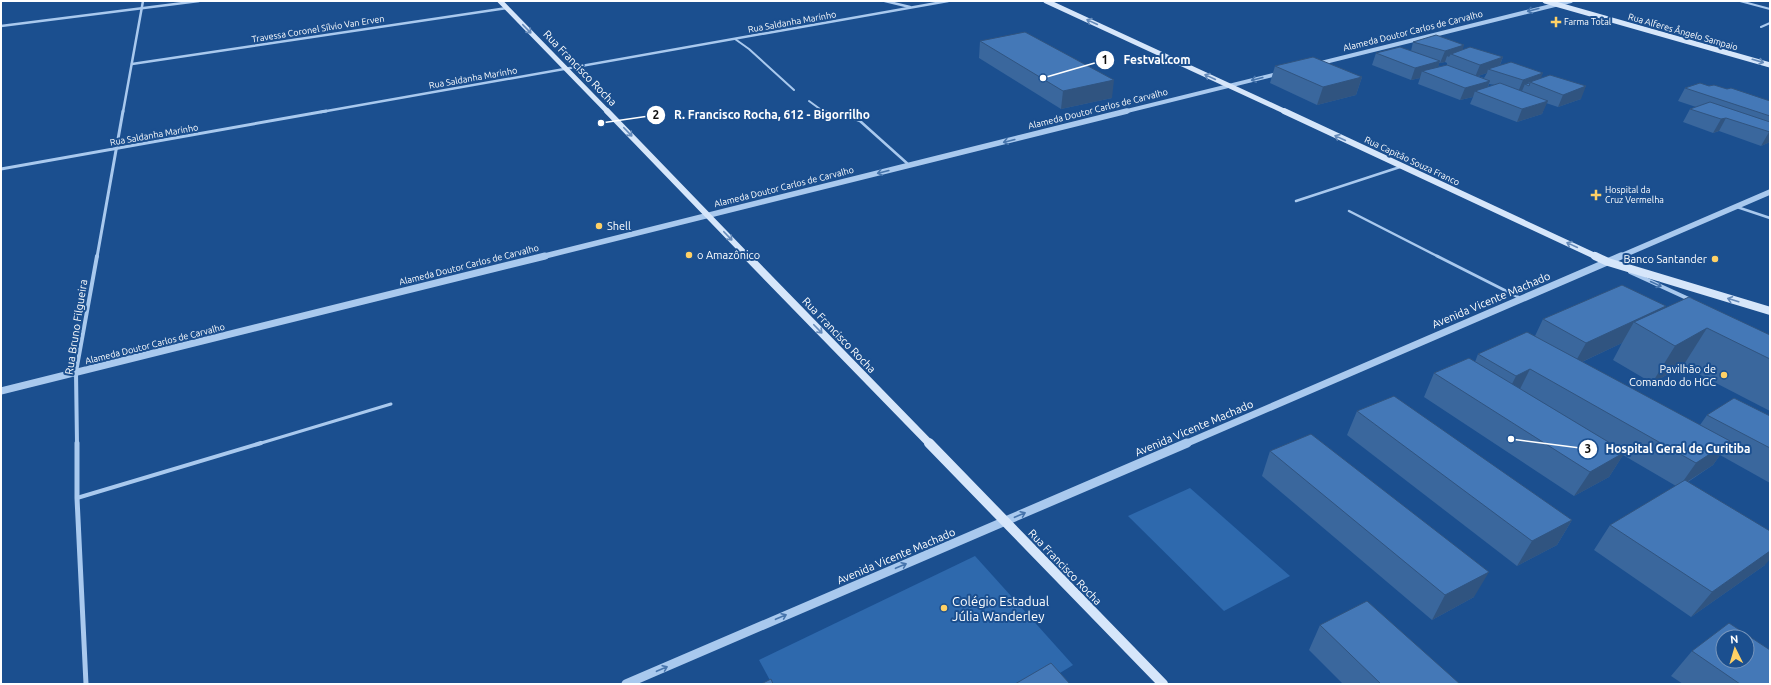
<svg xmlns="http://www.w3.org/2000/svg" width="1771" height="685" font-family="Ubuntu,sans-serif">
	<rect width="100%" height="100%" fill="#1b4f8f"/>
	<g fill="#2e69ad">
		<path d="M1190,488L1290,576L1224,611L1128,516Z"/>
		<path d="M975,556L1073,665L1042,684H772L759,660Z"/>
	</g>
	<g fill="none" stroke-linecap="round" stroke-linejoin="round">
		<g stroke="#a9c9ee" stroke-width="2">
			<path d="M1740,1L1770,9"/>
			<path d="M1761,27L1770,23"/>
			<path d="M735,39L749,49L794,90"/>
			<path d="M809,101L824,112"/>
		</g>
		<g stroke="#a9c9ee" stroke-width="2.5">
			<path d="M823,111L847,116L860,121L909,165"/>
			<path d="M1296,201L1400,167"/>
			<path d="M1737,207L1770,218"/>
			<path d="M1349,211L1439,257"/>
		</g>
		<g stroke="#a9c9ee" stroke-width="3">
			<path d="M1437,256L1520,298"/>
			<path d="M258,444L391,404"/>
		</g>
		<path stroke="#a9c9ee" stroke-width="4" d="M77,498L261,443"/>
		<g stroke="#a9c9ee" stroke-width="2.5">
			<path d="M885,1L910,7"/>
			<path d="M1,26L199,1"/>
			<path d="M132,64L507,8"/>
			<path d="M123,112L143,1"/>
			<path d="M321,112L948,1"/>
		</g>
		<g stroke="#a9c9ee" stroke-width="3">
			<path d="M1,169L326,111"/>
			<path d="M97,257L123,111"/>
		</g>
		<g stroke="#a9c9ee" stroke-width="4">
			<path d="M1630,272L1691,300"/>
			<path d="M77,444L76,372L97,256"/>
		</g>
		<path stroke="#a9c9ee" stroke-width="5" d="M77,443V498L86,684"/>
		<g stroke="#a9c9ee" stroke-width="4">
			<path d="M1317,64L1571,1"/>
			<path d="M1123,112L1281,73"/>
		</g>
		<g stroke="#a9c9ee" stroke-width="5.5">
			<path d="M541,257L1127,111"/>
			<path d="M1619,257L1770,192"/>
		</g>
		<g stroke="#a9c9ee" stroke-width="7">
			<path d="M1,391L545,256"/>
			<path d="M1185,444L1621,256"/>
		</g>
		<path stroke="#a9c9ee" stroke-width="9" d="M626,684L1187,443"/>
		<g stroke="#d6e6fa" stroke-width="5">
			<path d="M500,1L608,112"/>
			<path d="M1046,1L1286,112"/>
			<path d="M1545,1L1770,65"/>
		</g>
		<g stroke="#d6e6fa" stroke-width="6">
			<path d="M607,111L748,257"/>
			<path d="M1284,111L1597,257"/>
		</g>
		<g stroke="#d6e6fa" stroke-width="8">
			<path d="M747,256L930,444"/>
			<path d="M1595,256L1608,262L1770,311"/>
		</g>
		<path stroke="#d6e6fa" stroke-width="10" d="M929,443L1163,684"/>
	</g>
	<g fill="#3a679d" fill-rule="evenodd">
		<path d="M980,41L1112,98L1061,109L979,58Z"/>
		<path d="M1413,42L1503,57L1500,65L1541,79L1581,99L1558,107L1546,103L1542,114L1517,122L1470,104L1473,97L1460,100L1418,84L1420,78L1411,80L1372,65L1376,53L1411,51ZM1445,62L1447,63V65L1438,67L1439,63H1440ZM1487,73L1484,78L1478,76ZM1489,84L1495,85L1488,87Z"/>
		<path d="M1275,66L1362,77L1356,95L1317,105L1270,83Z"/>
		<path d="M1709,86L1727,89L1770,101V142L1761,146L1719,131L1713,133L1683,122L1690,109L1696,107L1678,101L1685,88Z"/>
		<path d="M1666,306L1664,309L1770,335V411L1683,366L1652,383L1613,360L1622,343L1582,362L1700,425L1707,415L1770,416V483L1720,455L1713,465L1688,482L1765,565L1691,617L1594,550L1610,525L1676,486L1623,455L1609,477L1574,496L1424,397L1434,373L1475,362L1478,354L1535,336L1543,319Z"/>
		<path d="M1357,411L1572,520L1557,545L1517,566L1347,435Z"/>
		<path d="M1270,451L1474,597L1432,620L1262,476Z"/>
		<path d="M1320,625L1460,684H1343L1309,650Z"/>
		<path d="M1692,651L1770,684H1683L1671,676Z"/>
	</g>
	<g fill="#305480">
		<path d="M1464,45L1461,56L1451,54L1449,57L1447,56L1445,62L1440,63L1445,51Z"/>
		<path d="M1503,57L1498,69H1488L1487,73L1475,77L1480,65Z"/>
		<path d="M1440,61L1436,74L1422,71L1420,78L1411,80L1415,68Z"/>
		<path d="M1543,73L1538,85L1530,82L1525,84L1522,91L1518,92L1523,80Z"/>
		<path d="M1362,77L1356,95L1317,105L1323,87Z"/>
		<path d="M1114,80L1112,98L1061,109L1063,91Z"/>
		<path d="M1490,81L1485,93L1475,91L1473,97L1460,100L1465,88Z"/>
		<path d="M1586,86L1581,99L1558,107L1563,95Z"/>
		<path d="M1548,101L1542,114L1517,122L1522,109Z"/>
		<path d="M1726,118L1719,131L1713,133L1721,119Z"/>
		<path d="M1769,132H1770V142L1761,146Z"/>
		<path d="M1666,306L1652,329L1634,322L1622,343L1573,366L1586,343Z"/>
		<path d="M1707,328L1683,366L1652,383L1675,346Z"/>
		<path d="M1530,369L1518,393L1504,400L1516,376Z"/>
		<path d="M1730,441L1713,465L1679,487L1696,463Z"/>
		<path d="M1625,452L1609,477L1574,496L1590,472Z"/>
		<path d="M1572,520L1557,545L1517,566L1532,541Z"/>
		<path d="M1770,551V559L1765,565L1691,617L1712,592Z"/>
		<path d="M1489,572L1474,597L1432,620L1445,595Z"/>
	</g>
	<g fill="#4478b7" stroke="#305480" fill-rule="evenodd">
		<path d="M1025,32L1114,80L1063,91L980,41Z"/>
		<path d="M1436,35L1464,45L1445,51L1413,42Z"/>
		<path d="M1400,47L1440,61L1415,68L1376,53Z"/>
		<path d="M1470,47L1503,57L1480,65L1451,54Z"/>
		<path d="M1313,57L1362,77L1323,87L1275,66Z"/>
		<path d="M1511,62L1543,73L1523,80L1488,69Z"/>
		<path d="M1447,65L1490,81L1465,88L1422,71Z"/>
		<path d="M1550,75L1586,86L1563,95L1530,82Z"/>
		<path d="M1500,83L1548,101L1522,109L1475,91Z"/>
		<path d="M1530,83L1529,86L1525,84Z"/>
		<path d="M1700,83L1709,86L1714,85L1727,89L1731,88L1770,101V116L1685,88Z"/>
		<path d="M1710,102L1770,122V132L1726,118L1721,119L1690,109Z"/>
		<path d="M1622,285L1666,306L1586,343L1543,319Z"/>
		<path d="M1689,297L1770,335V359L1707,328L1675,346L1634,322Z"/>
		<path d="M1527,332L1730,441L1696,463L1530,369L1516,376L1478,354Z"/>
		<path d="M1469,358L1625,452L1590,472L1434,373Z"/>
		<path d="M1394,396L1572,520L1532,541L1357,411Z"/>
		<path d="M1734,398L1770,416V448L1707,415Z"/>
		<path d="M1311,434L1489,572L1445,595L1270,451Z"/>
		<path d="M1685,480L1770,531V551L1712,592L1610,525Z"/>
		<path d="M1367,601L1460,684H1381L1320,625Z"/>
		<path d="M1729,623L1770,650V684H1740L1692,651ZM1723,637H1747V661H1723Z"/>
		<path d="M1051,663L1070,684H1015Z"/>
		<path d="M771,679L773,684H761Z"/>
	</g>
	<defs><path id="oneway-shaft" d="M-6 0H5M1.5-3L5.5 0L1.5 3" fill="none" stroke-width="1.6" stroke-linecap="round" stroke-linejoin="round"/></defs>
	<g stroke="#4674ac">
		<use href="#oneway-shaft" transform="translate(1533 10) rotate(166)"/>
		<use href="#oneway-shaft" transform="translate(1257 79) rotate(166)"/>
		<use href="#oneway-shaft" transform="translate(1009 141) rotate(166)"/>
		<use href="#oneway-shaft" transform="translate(883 172) rotate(166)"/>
		<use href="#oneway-shaft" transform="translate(1656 284) rotate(25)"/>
		<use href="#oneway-shaft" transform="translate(1020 515) rotate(-23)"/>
		<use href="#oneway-shaft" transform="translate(901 566) rotate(-23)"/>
		<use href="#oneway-shaft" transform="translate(781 617) rotate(-23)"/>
		<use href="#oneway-shaft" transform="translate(662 669) rotate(-23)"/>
	</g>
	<g stroke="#668bba">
		<use href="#oneway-shaft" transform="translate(1092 22) rotate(-155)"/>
		<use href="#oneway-shaft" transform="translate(527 29) rotate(46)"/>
		<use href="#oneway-shaft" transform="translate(1758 61) rotate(16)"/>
		<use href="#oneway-shaft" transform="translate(1210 77) rotate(-155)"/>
		<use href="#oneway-shaft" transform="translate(628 132) rotate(46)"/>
		<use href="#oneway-shaft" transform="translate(1340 138) rotate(-155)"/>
		<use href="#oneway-shaft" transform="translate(728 236) rotate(46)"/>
		<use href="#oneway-shaft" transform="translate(1572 245) rotate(-155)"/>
		<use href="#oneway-shaft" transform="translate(1733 300) rotate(-163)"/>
		<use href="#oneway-shaft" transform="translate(818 329) rotate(46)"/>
	</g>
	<g fill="#ffd166" stroke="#1b4f8f" stroke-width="1.5">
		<path d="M1554 16h4v4h4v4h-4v4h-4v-4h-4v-4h4z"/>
		<path d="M1594 189h4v4h4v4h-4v4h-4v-4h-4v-4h4z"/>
		<circle cx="599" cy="226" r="4"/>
		<circle cx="689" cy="255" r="4"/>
		<circle cx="1715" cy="259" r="4"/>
		<circle cx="1724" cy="375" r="4"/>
		<circle cx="944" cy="608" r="4"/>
	</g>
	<g text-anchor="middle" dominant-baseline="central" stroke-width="4" stroke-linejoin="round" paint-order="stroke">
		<g font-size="9" fill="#fff" stroke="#1b4f8f">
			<text transform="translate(792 22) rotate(-10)">Rua Saldanha Marinho</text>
			<text transform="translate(318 29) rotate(-9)">Travessa Coronel Sílvio Van Erven</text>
			<text transform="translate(1413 31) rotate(-14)">Alameda Doutor Carlos de Carvalho</text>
			<text transform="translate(1683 32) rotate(16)">Rua Alferes Ângelo Sampaio</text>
			<text transform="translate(473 78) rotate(-10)">Rua Saldanha Marinho</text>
			<text transform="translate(1098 109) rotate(-14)">Alameda Doutor Carlos de Carvalho</text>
			<text transform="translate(154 135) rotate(-10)">Rua Saldanha Marinho</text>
			<text transform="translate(1412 161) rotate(25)">Rua Capitão Souza Franco</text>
			<text transform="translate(784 187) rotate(-14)">Alameda Doutor Carlos de Carvalho</text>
			<text transform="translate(469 265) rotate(-14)">Alameda Doutor Carlos de Carvalho</text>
			<text transform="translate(155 344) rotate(-14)">Alameda Doutor Carlos de Carvalho</text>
		</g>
		<g font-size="9" fill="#fff" stroke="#1b4f8f" text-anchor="start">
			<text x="1564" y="22">Farma Total</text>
			<text x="1605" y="190">Hospital da<tspan x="1605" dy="10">Cruz Vermelha</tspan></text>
		</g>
		<g font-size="11" fill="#fff" stroke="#1b4f8f">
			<text transform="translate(580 68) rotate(46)">Rua Francisco Rocha</text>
			<text transform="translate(1491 300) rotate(-23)">Avenida Vicente Machado</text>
			<text transform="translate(76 327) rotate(-81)">Rua Bruno Filgueira</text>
			<text transform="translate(839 335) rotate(46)">Rua Francisco Rocha</text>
			<text transform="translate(1194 428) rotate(-23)">Avenida Vicente Machado</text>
			<text transform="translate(896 556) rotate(-23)">Avenida Vicente Machado</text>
			<text transform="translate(1065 567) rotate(46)">Rua Francisco Rocha</text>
		</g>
		<g font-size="11" fill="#fff" stroke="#1b4f8f" text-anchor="start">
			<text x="607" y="226">Shell</text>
			<text x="697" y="255">o Amazônico</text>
			<text x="1707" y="259" text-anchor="end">Banco Santander</text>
			<text x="1716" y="369" text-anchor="end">Pavilhão de<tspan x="1716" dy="13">Comando do HGC</tspan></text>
		</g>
		<g font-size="13" fill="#fff" stroke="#1b4f8f" text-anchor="start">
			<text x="952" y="601">Colégio Estadual<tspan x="952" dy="15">Júlia Wanderley</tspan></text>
		</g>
	</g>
	<path fill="none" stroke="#fff" stroke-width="1.5" d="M1043 78L1105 60M601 123L656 115M1511 439L1588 449"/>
	<g fill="#fff" stroke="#1b4f8f" stroke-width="1.5">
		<circle cx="1043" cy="78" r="4"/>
		<circle cx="601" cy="123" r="4"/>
		<circle cx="1511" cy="439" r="4"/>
		<circle cx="1105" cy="60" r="10"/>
		<circle cx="656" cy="115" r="10"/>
		<circle cx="1588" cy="449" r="10"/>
	</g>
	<g font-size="12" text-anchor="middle" font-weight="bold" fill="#111">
		<text x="1105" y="64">1</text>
		<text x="656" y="119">2</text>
		<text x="1588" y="453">3</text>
	</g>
	<g font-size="12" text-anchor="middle" font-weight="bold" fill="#fff" stroke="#1b4f8f" stroke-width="4" stroke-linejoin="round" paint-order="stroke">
		<text x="1157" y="64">Festval.com</text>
		<text x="772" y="119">R. Francisco Rocha, 612 - Bigorrilho</text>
		<text x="1678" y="453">Hospital Geral de Curitiba</text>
	</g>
	<rect width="1771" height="685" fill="none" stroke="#ffffff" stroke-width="4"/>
	<g transform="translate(1735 649) rotate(355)"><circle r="19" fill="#1b4f8f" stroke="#7695bc"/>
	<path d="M0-3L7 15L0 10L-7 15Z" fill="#ffd166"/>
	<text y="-6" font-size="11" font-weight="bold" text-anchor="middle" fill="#ffffff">N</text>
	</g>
</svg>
